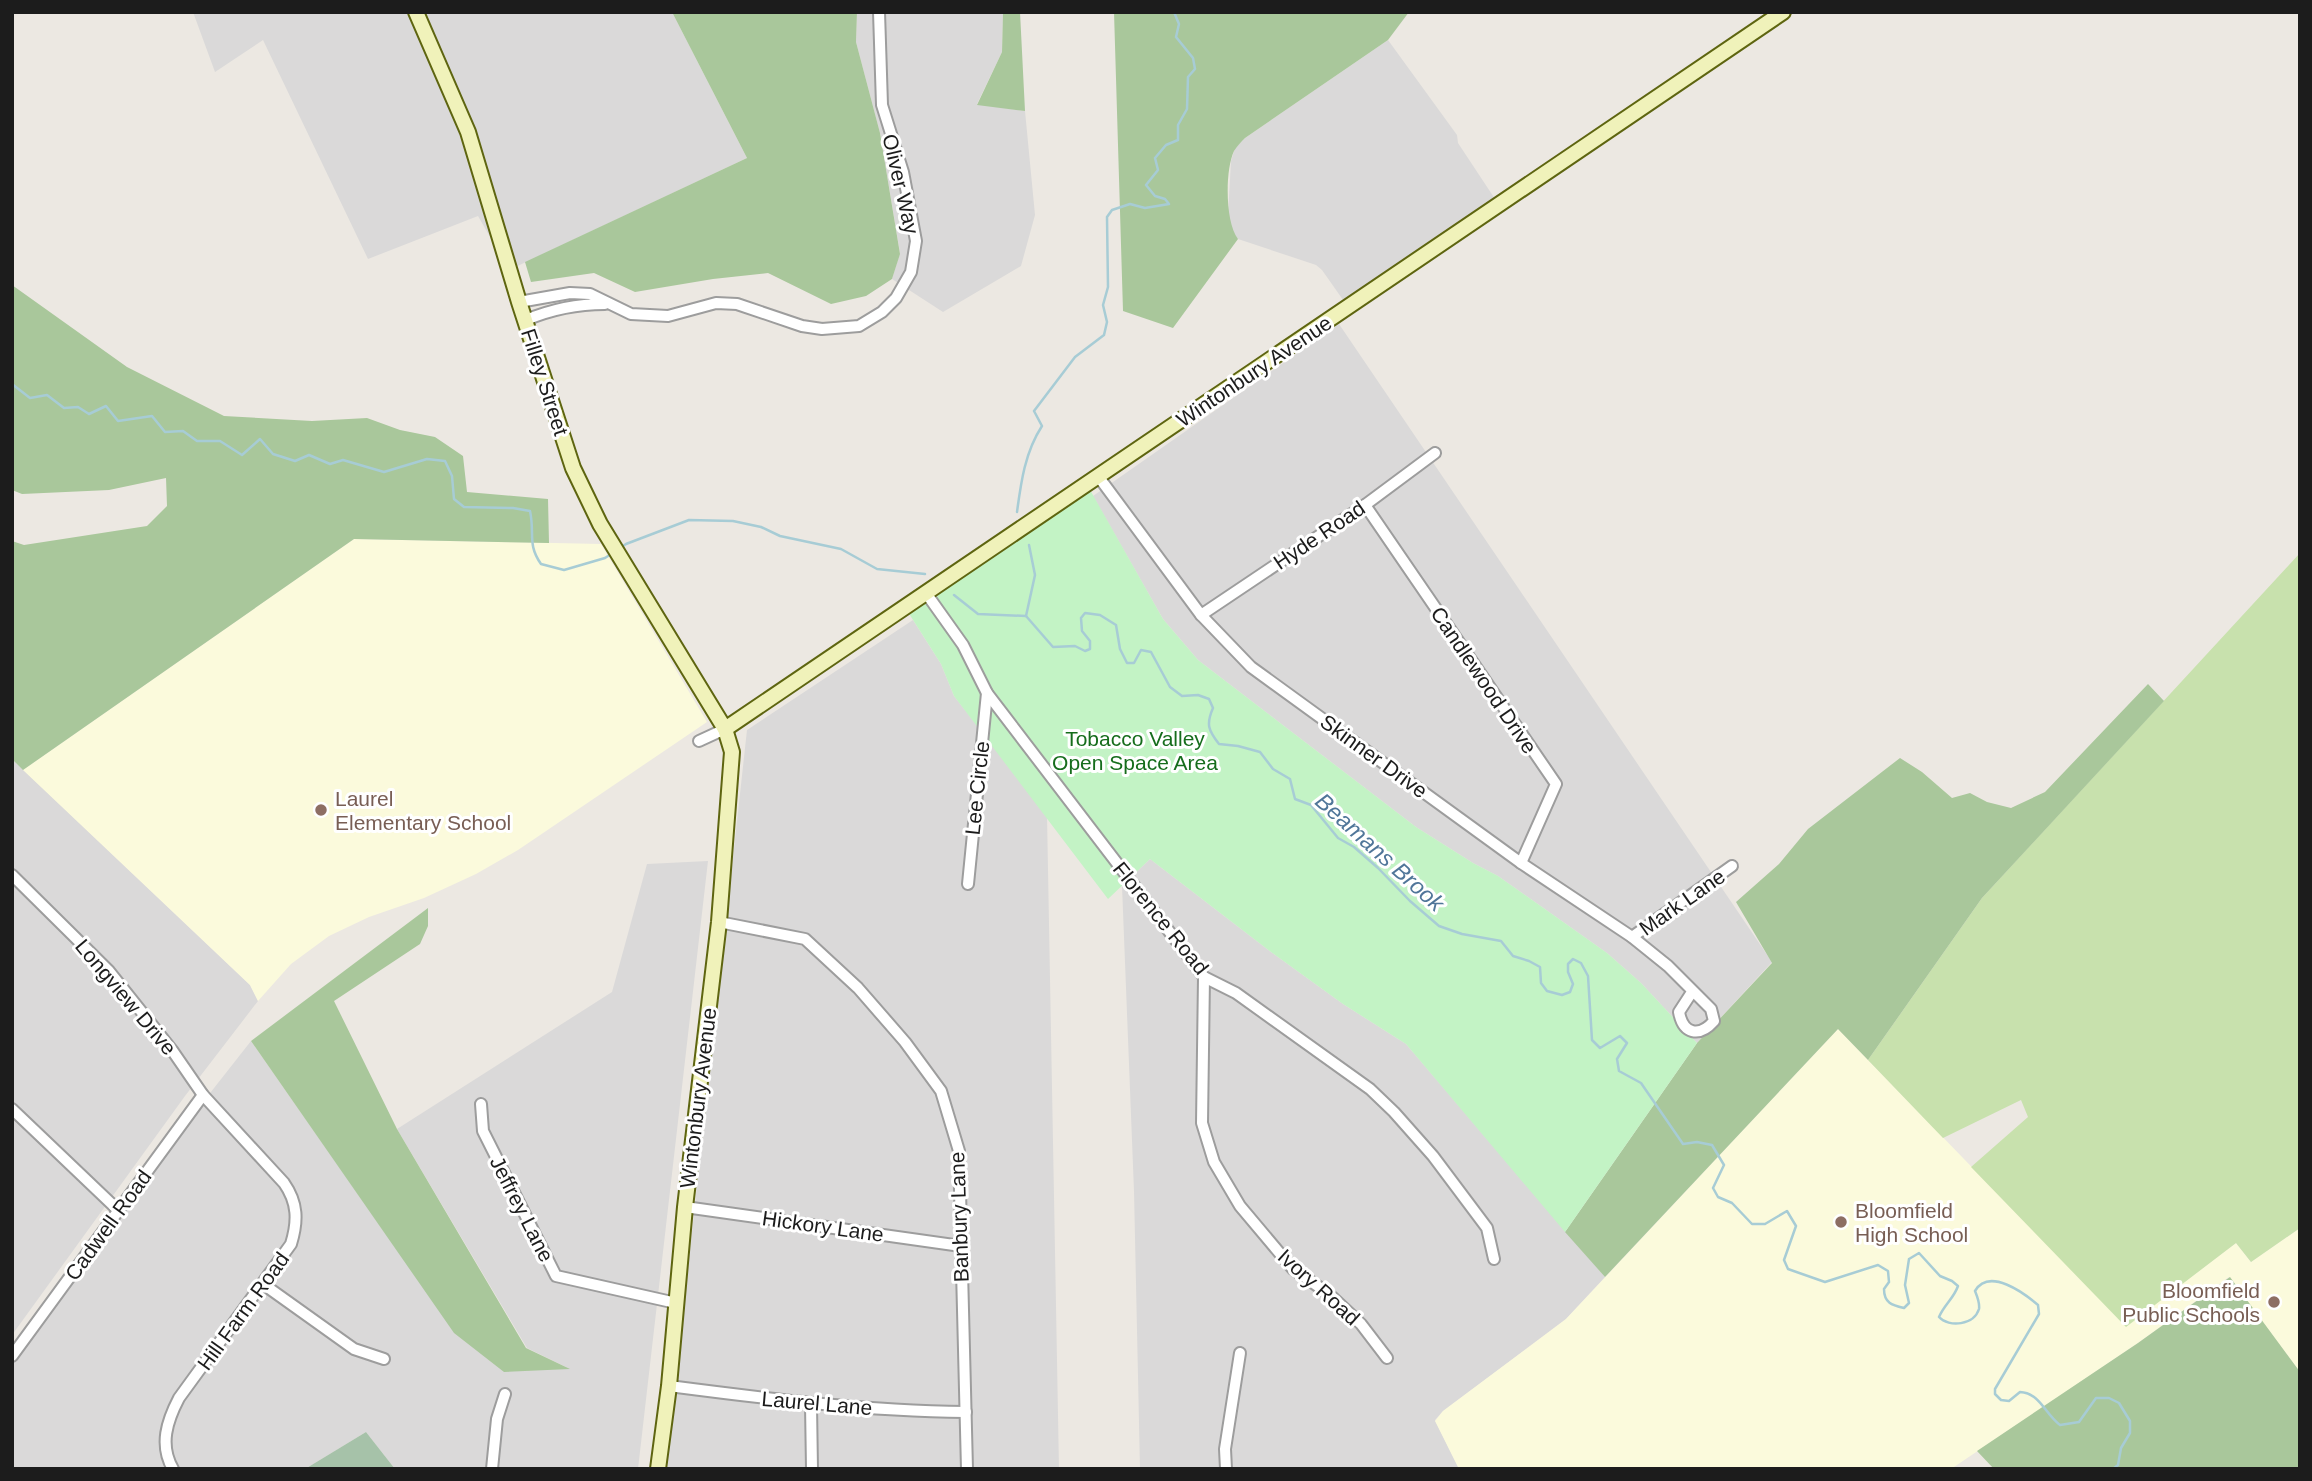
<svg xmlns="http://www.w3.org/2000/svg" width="2312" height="1481" font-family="Helvetica,sans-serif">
	<rect width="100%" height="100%" fill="#ece8e2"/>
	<g fill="#dad9d9">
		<path d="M193,12H672L747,158L509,270L478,216L368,259L263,40L215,72Z"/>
		<path d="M857,12H1003L1002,52L977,104L1025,111L1035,215L1021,266L943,312L892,279L900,253L880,133L856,42Z"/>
		<path d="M1388,40L1457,135L1458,143L1499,205L1348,307L1322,270L1316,265L1238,239L1232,231L1228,215L1231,161L1235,148L1245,138Z"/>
		<path d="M1339,324L1772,962L1697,1043L1641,983L1607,953L1498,876L1473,863L1416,827L1198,660L1163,619L1093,496Z"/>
		<path d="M913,620L941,664L954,696L1047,815L1059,1469H666L747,730Z"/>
		<path d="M12,759L250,985L258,1001L185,1096L12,1335Z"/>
		<path d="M1150,859L1271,952L1343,1004L1406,1044L1605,1277L1566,1319L1443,1411L1435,1420L1459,1469H1140L1134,1191L1122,886Z"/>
		<path d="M708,861L638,1469H395L366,1432L305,1469H12V1345L251,1041L455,1333L568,1368L527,1348L397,1129L612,992L647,864Z"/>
	</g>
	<g fill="#fbfadc">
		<path d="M354,539L601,544L707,722L518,850L476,874L424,898L369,917L329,936L291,964L258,1001L250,985L23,770Z"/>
		<path d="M1838,1029L2126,1326L2236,1243L2251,1262L2300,1228V1372L2229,1277L2138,1343L1951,1469H1459L1435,1421L1443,1411L1566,1319Z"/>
	</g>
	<path fill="#c8e1ad" d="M2300,553V1228L2251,1262L2236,1243L2126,1327L1971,1167L2028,1117L2021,1100L1943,1138L1868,1060L1982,898Z"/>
	<g fill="#a9c79b">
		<path d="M672,12H857L856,42L880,133L900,254L892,279L866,296L831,304L768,273L713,279L635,292L594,273L531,282L525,262L747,158Z"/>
		<path d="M1003,12H1020L1025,111L977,105L1002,52Z"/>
		<path d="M1114,12H1409L1388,40L1245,138C1241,142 1237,146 1234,151C1225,170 1225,222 1238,239L1173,328L1123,311Z"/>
		<path d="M12,285L127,367L224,416L312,421L367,418L400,430L435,437L463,456L467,492L548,499L549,543L354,539L23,770L12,759V541L24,545L147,526L167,506L166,478L109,490L22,494L12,490Z"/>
		<path d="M2148,684L2164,701L1982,898L1868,1060L1838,1029L1605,1277L1565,1232L1697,1043L1772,963L1736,902L1779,864L1808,829L1900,758L1922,772L1952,798L1970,793L1987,802L2011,808L2045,792Z"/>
		<path d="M428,908V926L420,944L334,1001L397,1129L526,1348L570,1369L504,1372L454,1333L251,1041Z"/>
		<path d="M2230,1277L2300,1372V1469H1994L1977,1451L2138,1343Z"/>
	</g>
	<path fill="#a6c2a9" d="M366,1432L395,1469H305Z"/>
	<path fill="#c3f3c5" d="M1085,481L1163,619L1198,660L1416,827L1473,863L1498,876L1607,953L1641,983L1697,1043L1565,1232L1406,1044L1343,1004L1271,952L1150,859L1108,899L954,696L941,664L901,601Z"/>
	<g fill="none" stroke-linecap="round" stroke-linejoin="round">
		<g stroke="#a7ccd5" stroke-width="2.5">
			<path d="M12,384L30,398L47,395L64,408L78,407L89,414L106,406L118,421L152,416L165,432L183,431L197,441H220L242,455L260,439L273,454L295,461L309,455L330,464L343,460L384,472L427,459L445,461L452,476L454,499L464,507L513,508L530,511C535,534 527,544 541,564L564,570L605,558L611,554"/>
			<path d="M1017,512C1021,482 1025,452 1042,426L1034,411L1075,357L1104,335L1107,322L1103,305L1108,287L1107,217L1112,210L1130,204L1145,208L1169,204L1165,199L1155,196L1146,185L1158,170L1155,158L1166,145L1178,140V125L1187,109L1188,77L1195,69L1193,58L1176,37L1179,24L1174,12"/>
			<path d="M620,548L626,544L689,520L733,521L761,527L780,536L841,549L877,569L925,574"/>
			<path d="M954,595L978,614L1026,616L1053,647L1075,646L1085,651L1090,649V641L1082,631L1081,618L1085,613L1100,615L1116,625L1120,649L1127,663H1134L1141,650L1151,652L1170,687L1182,696L1198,695L1209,699L1213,708C1206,724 1208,730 1219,744L1238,746L1260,752L1273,769L1290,779L1295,799L1311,805L1338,838L1354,847L1378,868L1410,901L1439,926L1462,934L1501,941L1513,956L1529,961L1540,967L1541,983L1547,991L1562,995L1570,992L1573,984L1568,972V964L1573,959L1581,963L1588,976L1592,1040L1600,1048L1620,1036L1627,1043L1617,1059L1619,1071L1641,1083L1683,1144L1697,1142L1712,1145L1724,1165L1713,1188L1718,1197L1732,1203L1752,1224H1765L1787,1211L1796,1226L1784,1260L1788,1269L1825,1282L1878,1265L1888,1271L1889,1282L1884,1289C1884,1303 1892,1305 1904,1308L1909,1303L1905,1285L1909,1259L1919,1253L1940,1276L1952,1281L1958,1286C1954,1298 1944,1305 1939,1317C1949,1328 1974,1325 1979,1309C1980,1303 1977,1296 1975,1291C1989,1267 2024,1293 2038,1305L2039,1314L1995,1389V1394L2001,1400L2009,1401L2020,1392C2040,1393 2045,1414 2060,1425L2079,1422L2096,1398H2109L2119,1403L2130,1421V1433L2121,1448L2118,1465L2113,1469"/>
			<path d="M1026,616L1035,575L1029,545"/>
		</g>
		<g stroke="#9d9d9d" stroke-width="14">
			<g id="street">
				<path d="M519,302L570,293L590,294L631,314L668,316L716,303L737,304L802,326L822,329L859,326L882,312L896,298L911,272L916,241L903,172L882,105L879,12"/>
				<path d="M526,320C552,309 576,304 605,304"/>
				<path d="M1098,476L1201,615L1251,667L1521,863L1632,937L1668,966L1711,1009L1714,1021C1699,1038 1683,1034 1679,1012L1692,992"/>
				<path d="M1365,505L1556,784L1521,863"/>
				<path d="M926,593L963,645L987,693L1204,977L1236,993L1370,1089L1394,1112L1433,1156L1487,1228L1494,1259"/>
				<path d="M1201,615L1365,505L1435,453"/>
				<path d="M699,741L725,729"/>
				<path d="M12,875L109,971L172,1050L203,1095L284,1183C298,1203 298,1221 291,1244L179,1398C167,1421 159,1445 173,1469"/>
				<path d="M968,884L987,693"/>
				<path d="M719,922L805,939L858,988L905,1042L941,1091L959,1151L967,1469"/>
				<path d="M1632,937L1732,866"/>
				<path d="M1204,977L1202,1123L1214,1162L1240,1206L1293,1269L1329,1294L1361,1324L1387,1358"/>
				<path d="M481,1104L483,1131L556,1276L676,1303"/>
				<path d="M12,1109L119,1211"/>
				<path d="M685,1207L961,1246"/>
				<path d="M263,1284L354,1349L384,1359"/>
				<path d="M12,1356L203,1095"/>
				<path d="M669,1386C769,1399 865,1411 966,1412"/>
				<path d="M811,1405L812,1469"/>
				<path d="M492,1469L497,1419L505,1394"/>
				<path d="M1226,1469L1225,1449L1240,1353"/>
			</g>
		</g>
		<g stroke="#5e6510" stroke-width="18">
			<g id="secondary">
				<path d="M416,12L468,132L519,302L573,468L600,524L725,729L732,752L719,922L685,1207L669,1386L658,1469"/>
				<path d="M725,729L1783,12"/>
			</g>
		</g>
		<use href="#street" stroke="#fff" stroke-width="10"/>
		<use href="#secondary" stroke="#f0f2ba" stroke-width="14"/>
	</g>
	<g fill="#8d6e63" stroke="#fff" stroke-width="2.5">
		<circle cx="321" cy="810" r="7"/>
		<circle cx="1841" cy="1222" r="7"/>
		<circle cx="2274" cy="1302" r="7"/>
	</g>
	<g text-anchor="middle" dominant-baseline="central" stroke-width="6" stroke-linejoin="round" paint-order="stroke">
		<g font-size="21" fill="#1c1c1c" stroke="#fff">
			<text transform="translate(901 184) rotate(77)">Oliver Way</text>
			<text transform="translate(1254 371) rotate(-34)">Wintonbury Avenue</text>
			<text transform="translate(545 382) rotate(72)">Filley Street</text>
			<text transform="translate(1319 535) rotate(-34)">Hyde Road</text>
			<text transform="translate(1484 680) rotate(56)">Candlewood Drive</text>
			<text transform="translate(1374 756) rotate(36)">Skinner Drive</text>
			<text transform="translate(977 788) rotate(-84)">Lee Circle</text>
			<text transform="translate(1682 902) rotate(-35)">Mark Lane</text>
			<text transform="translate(1161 918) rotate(51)">Florence Road</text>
			<text transform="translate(126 997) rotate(50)">Longview Drive</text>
			<text transform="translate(698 1098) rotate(-83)">Wintonbury Avenue</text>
			<text transform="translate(522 1209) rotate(63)">Jeffrey Lane</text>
			<text transform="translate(959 1217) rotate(-92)">Banbury Lane</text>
			<text transform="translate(108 1225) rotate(-54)">Cadwell Road</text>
			<text transform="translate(823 1226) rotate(8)">Hickory Lane</text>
			<text transform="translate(1319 1287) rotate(42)">Ivory Road</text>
			<text transform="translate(243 1311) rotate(-54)">Hill Farm Road</text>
			<text transform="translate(817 1403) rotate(5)">Laurel Lane</text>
		</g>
		<g font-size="21" fill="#166d1c" stroke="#fff">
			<text x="1135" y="738">Tobacco Valley<tspan x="1135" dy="24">Open Space Area</tspan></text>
		</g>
		<g font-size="21" fill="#785e54" stroke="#fff" text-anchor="start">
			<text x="335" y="798">Laurel<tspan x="335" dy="24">Elementary School</tspan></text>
			<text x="1855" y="1210">Bloomfield<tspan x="1855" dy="24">High School</tspan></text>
			<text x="2260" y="1290" text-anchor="end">Bloomfield<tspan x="2260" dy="24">Public Schools</tspan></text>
		</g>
		<g font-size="23" font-style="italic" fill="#507699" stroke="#fff">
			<text transform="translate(1380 852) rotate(42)">Beamans Brook</text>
		</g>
	</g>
	<rect width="2312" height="1481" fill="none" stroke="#1c1c1c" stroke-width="28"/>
</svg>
